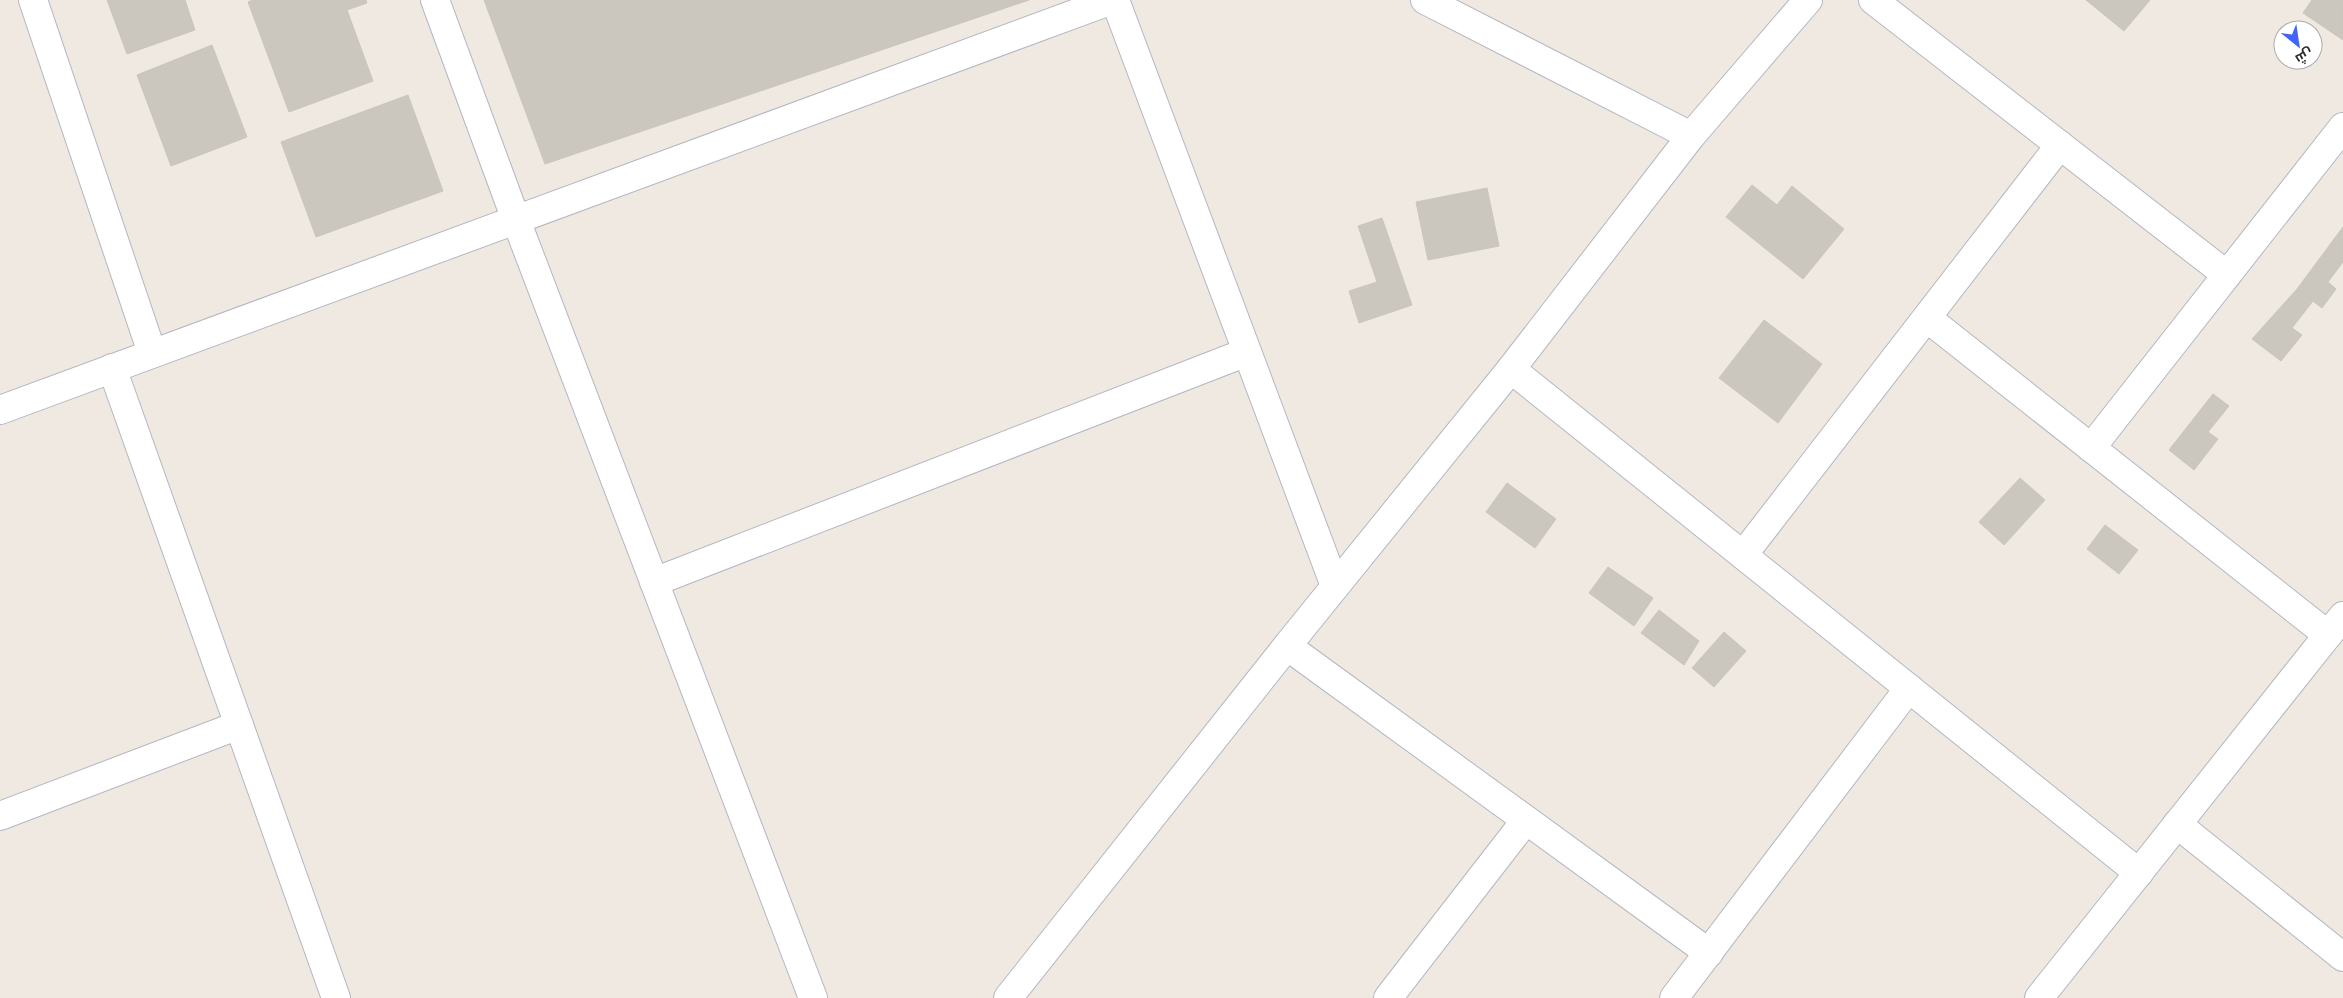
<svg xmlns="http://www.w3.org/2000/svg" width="2343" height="998" font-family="Mulish,Cairo,sans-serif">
	<rect width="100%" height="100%" fill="#efe9e1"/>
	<g fill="#cbc7bf" stroke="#cbc5ba">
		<path d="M107,0H185L195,30L127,54Z"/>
		<path d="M253,0H366L367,3L347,10L373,81L289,112L248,2Z"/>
		<path d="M484,0H1029L545,164Z"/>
		<path d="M667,0H790L681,38Z"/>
		<path d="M2086,0H2150L2124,31Z"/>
		<path d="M2312,0H2343V40L2303,13Z"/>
		<path d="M212,45L247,137L171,166L137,75Z"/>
		<path d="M408,95L443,191L316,237L281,142Z"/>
		<path d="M1752,185L1777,205L1792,186L1844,229L1803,279L1726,217Z"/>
		<path d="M1487,188L1499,246L1428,260L1416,202Z"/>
		<path d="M1382,218L1412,305L1359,323L1349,291L1377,282L1358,226Z"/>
		<path d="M2343,227V262L2328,282L2336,289L2322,308L2297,289Z"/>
		<path d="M2297,289L2313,301L2292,328L2302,335L2281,361L2252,339Z"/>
		<path d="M1764,320L1822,364L1778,423L1719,378Z"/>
		<path d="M2213,394L2229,406L2208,432L2218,439L2194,470L2169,450Z"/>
		<path d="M2020,478L2045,500L2004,545L1979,522Z"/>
		<path d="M1507,483L1556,519L1535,548L1486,512Z"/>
		<path d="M2105,525L2138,550L2119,574L2087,549Z"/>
		<path d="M1608,567L1653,598L1634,626L1589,593Z"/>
		<path d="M1659,610L1699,641L1684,665L1641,633Z"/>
		<path d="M1724,632L1746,651L1714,687L1692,668Z"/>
	</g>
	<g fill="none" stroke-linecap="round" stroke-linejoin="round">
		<g stroke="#b4b7c1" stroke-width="30">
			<g id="street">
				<path d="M33,0L152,353"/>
				<path d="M435,0L516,220L813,998"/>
				<path d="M1115,0L1335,586"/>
				<path d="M1425,0L1691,136"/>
				<path d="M1873,0L2227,275"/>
				<path d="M1927,318L2328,635"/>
				<path d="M112,368L336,998"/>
				<path d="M1511,369L2139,873"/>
				<path d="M0,410L1112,0"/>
				<path d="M2091,448L2343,127"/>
				<path d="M1743,555L2060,145"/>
				<path d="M654,582L1247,352"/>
				<path d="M1287,646L1709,953"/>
				<path d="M0,816L239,725"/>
				<path d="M2177,824L2343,957"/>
				<path d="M1008,998L1287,646L1511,369L1691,136L1808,0"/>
				<path d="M1388,998L1526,820"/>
				<path d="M1674,998L1909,688"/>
				<path d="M2039,998L2343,616"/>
			</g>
		</g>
		<use href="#street" stroke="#fff" stroke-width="28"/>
	</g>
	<g transform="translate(2298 45) rotate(150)"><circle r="24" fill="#ffffff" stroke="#ababab"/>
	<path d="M0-4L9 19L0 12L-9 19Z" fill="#4264fb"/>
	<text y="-8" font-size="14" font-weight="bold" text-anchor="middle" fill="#2e2e2e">ش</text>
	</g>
</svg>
